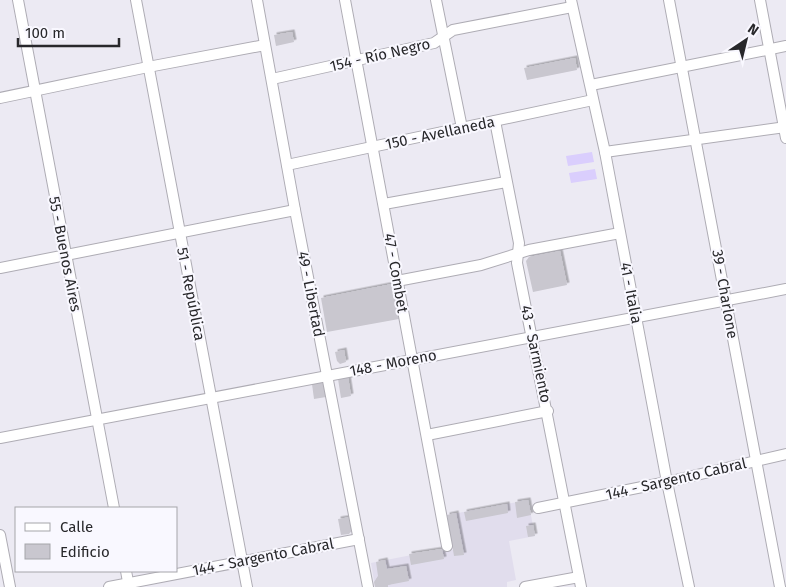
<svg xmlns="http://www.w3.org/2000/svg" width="786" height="587" font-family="'Fira Sans',sans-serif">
	<defs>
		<filter id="shadow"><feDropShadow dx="2.5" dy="-2.5" stdDeviation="0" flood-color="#0004"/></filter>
	</defs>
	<rect width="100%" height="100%" fill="#eceaf3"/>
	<path fill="#e1dded" d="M528,500L535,536L509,541L516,580L507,582V587H375L371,563L442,549L443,551L453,550L447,515Z"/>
	<g fill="#dacefd">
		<path d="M592,152L594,162L568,166L566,156Z"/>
		<path d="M595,169L597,179L571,183L569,173Z"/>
	</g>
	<g fill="#c9c7cf" filter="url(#shadow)">
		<path d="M292,32L294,42L276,46L274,35Z"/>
		<path d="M575,58L577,70L527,80L524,68Z"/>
		<path d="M560,251L567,285L533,292L526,261L529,257Z"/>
		<path d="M392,284L399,319L327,332L321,298Z"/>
		<path d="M344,350L346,362L340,364L337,361L335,352Z"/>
		<path d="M348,377L351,396L341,398L338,379Z"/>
		<path d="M324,382L326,397L314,399L312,384Z"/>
		<path d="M528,500L531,515L517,518L515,502Z"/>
		<path d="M507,504L508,513L466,521L464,512Z"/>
		<path d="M456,513L464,555L454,556L447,515Z"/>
		<path d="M351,517L353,529L349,534L341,535L338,519Z"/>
		<path d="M533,525L535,536L528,537L526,526Z"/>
		<path d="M442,549L444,559L411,565L409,554Z"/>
		<path d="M385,560L387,569L406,566L409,581L388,585V587H375L374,582L378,576L376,562Z"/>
	</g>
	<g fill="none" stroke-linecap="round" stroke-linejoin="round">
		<g stroke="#aeacb4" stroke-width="12">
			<g id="minor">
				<path d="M18,0L114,508"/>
				<path d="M136,0L247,587"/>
				<path d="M257,0L295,210L368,587"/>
				<path d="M345,0L447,546"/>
				<path d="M436,0L462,128"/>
				<path d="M571,0L605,152L667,482L689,587"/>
				<path d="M669,0L780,587"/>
				<path d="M760,0L786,138"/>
				<path d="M272,79L434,43L453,30L572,7"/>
				<path d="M591,85L786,46"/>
				<path d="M0,98L148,67L265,45"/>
				<path d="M495,121L519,243L517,263L581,587"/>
				<path d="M605,152L786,127"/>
				<path d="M287,165L593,100"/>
				<path d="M384,204L506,182"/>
				<path d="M0,268L295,210"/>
				<path d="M397,281L481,265L529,250L620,233"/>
				<path d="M427,435L548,411"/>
				<path d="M0,438L786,289"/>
				<path d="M538,508L667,482L786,454"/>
				<path d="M0,535L10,587"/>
				<path d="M126,571L129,587"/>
				<path d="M109,587L359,539"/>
				<path d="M525,587L579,577"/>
			</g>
		</g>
		<use href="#minor" stroke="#fff" stroke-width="10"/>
	</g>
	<g text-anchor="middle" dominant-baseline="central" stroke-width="4" stroke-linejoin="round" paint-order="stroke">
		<g font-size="15" fill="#28282b" stroke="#f9f8ff">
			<text transform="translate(380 55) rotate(-13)">154 - Río Negro</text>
			<text transform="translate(440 133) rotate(-12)">150 - Avellaneda</text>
			<text transform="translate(65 254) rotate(79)">55 - Buenos Aires</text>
			<text transform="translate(396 273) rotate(80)">47 - Combet</text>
			<text transform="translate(631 293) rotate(79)">41 - Italia</text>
			<text transform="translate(191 294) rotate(79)">51 - República</text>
			<text transform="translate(311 294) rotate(79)">49 - Libertad</text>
			<text transform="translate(725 294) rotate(80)">39 - Charlone</text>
			<text transform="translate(536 354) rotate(78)">43 - Sarmiento</text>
			<text transform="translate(393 363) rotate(-11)">148 - Moreno</text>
			<text transform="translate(676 479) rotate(-13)">144 - Sargento Cabral</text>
			<text transform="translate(263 557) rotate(-11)">144 - Sargento Cabral</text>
		</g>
	</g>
	<rect x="15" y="507" width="162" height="65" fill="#f9f8ff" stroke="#a5a5aa"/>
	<rect x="25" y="523" width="25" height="8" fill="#ffffff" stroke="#a5a5aa"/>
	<text x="60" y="532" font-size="15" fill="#28282b">Calle</text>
	<rect x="25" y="544" width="25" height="15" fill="#c9c7cf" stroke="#a5a5aa"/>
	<text x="60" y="557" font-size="15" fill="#28282b">Edificio</text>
	<g transform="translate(746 40) rotate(35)" stroke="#f9f8ff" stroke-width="4" paint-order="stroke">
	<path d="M0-4L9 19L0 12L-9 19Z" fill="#28282b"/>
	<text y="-8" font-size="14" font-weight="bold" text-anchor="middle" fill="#28282b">N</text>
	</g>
	<path d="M18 38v8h101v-8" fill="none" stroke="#28282b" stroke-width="2.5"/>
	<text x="25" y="38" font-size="15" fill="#28282b" stroke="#f9f8ff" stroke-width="4" paint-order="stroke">100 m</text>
</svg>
